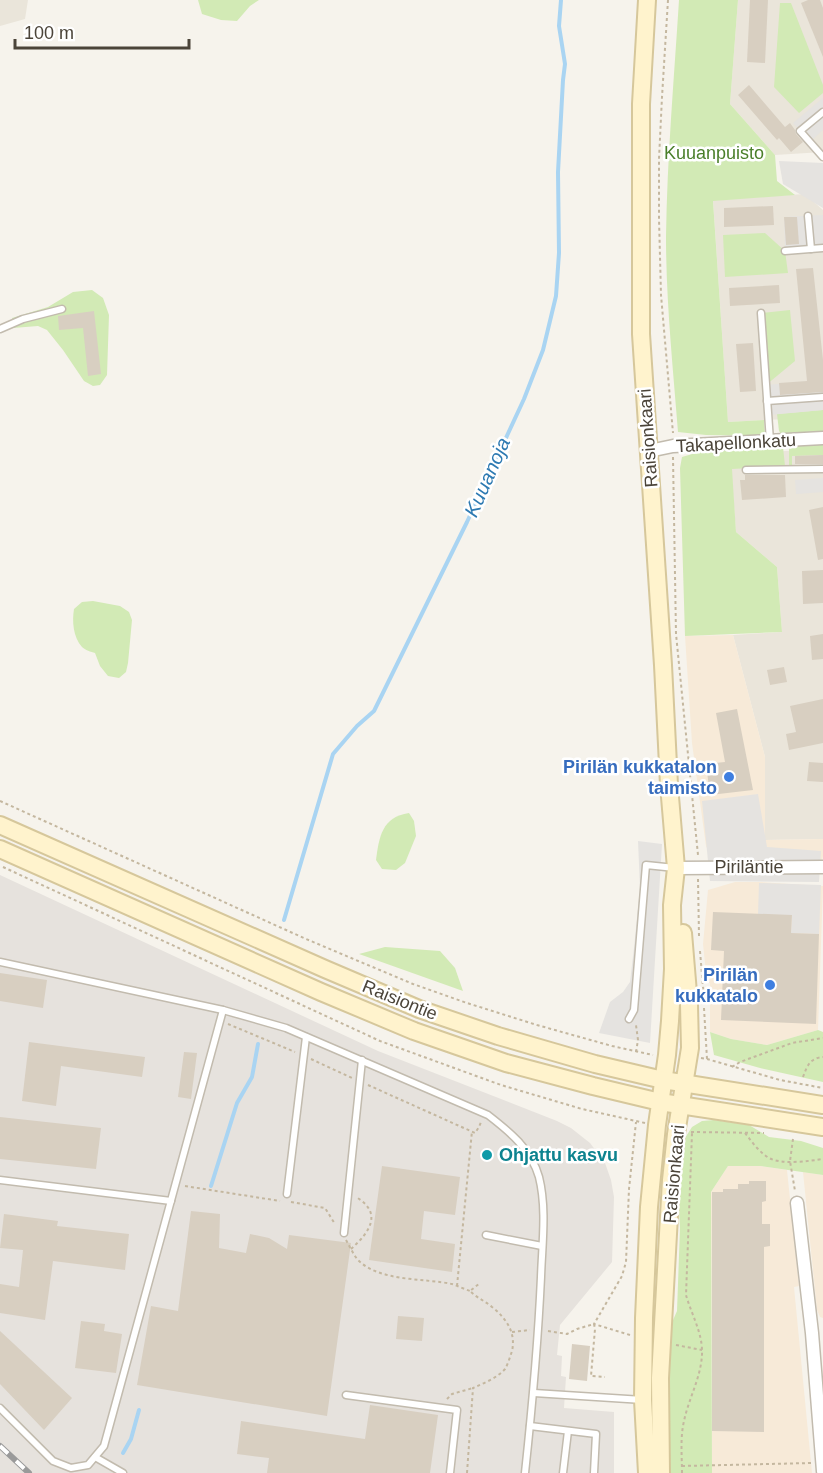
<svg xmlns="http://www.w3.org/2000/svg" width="823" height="1473" font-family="Helvetica,sans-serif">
	<rect width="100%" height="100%" fill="#f6f3ec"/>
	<g fill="#eae5da">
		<path d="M0,0H28L25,19L0,26Z"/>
		<path d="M738,0H823V152L775,155L730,104Z"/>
		<path d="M805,194L823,210V417L728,422L713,200Z"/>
		<path d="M823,449V839L765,840V757L733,635L782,632L777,567L736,532L730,454Z"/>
	</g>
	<g fill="#f7ead8">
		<path d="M733,635L765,757V840L823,839V856L821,865L711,856L706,846L692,743L685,636Z"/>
		<path d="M735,882H759L823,886L818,1030L767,1045L731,1039L710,1032V983L707,982L703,944L708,890Z"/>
		<path d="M728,1166H761L787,1170L799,1286L794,1287L812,1473H712L711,1192Z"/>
		<path d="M803,1172L823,1175V1318L820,1317L817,1310Z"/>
	</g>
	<path fill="#e6e2dd" d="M0,875L378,1051L557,1121L571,1128L590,1143L605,1163L611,1180L614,1197L612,1262L560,1325L557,1355L562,1356L561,1376L566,1377L564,1408L614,1412V1473H0Z"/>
	<g fill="#d2eab5">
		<path d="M198,0H259L250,6L237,21L221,20L202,14Z"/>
		<path d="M679,0H738L730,104L775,155L777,181L795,195L713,201L728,422L764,420L765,436L706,435L678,432C673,367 666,302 666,237C667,158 674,79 679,0Z"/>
		<path d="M780,3H791L823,85V93L799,113L774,87Z"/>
		<path d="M765,233L785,251L788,273L725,277L723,235Z"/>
		<path d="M92,290L103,298L109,315L107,375L100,385L93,386L84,381L63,350L47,330L38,326L13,328L12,318L48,307L73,292Z"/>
		<path d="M790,310L795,361L766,385L761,313Z"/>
		<path d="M823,410V431L781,434L779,431L777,414Z"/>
		<path d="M823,442V455L792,456V465H789V444Z"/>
		<path d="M781,446L783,447L785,466L732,469L736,532L777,567L782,632L685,636L680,468L682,457L699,452Z"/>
		<path d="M93,601L120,606L129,612L132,620L128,663L126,672L119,678L108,676L100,666L95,653C91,652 85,650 82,647C73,637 72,621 74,609L82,602Z"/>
		<path d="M409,813L414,821L416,836L405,863L396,870L382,869L376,860C379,837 382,817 409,813Z"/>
		<path d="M385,947L440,951L455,968L463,991L359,954Z"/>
		<path d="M818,1030L823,1032V1082L760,1068L714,1055L710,1032L731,1039L767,1045Z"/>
		<path d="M714,1120L749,1125L769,1137L801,1141L823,1148V1175L761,1166H728L711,1192L712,1473H667L670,1327L677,1311L680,1228L679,1209L680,1165L685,1138L692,1127L702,1121Z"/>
	</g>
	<g fill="#e5e3e0">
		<path d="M823,98V130L810,142L793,123Z"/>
		<path d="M779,161L823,163V208L783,184Z"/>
		<path d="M823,215V248L785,251L784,217Z"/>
		<path d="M823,380V410L769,415L766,385Z"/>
		<path d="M823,478V492L796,494L795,480Z"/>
		<path d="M758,794L767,847L821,851L819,882L710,881L702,801Z"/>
		<path d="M638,841L662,844L650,1043L599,1033L610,1002L623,992L630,982L634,948L640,888Z"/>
		<path d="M759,883L821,885L819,934L791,933L792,916L758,914Z"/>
	</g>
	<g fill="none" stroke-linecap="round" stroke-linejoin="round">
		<g stroke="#a9d4f2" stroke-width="4">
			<path d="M284,920L333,754L357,726L374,711L467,522L524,399L543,350L556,296L559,253L558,172L563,80L565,64L559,26L561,0"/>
			<path d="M211,1186L237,1103L252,1077L258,1044"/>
			<path d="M123,1453L131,1439L139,1410"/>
		</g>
	</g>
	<g fill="#d8cfc1">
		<path d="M750,0H768L765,63L747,62Z"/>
		<path d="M808,0H820L823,8V57L801,3Z"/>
		<path d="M749,85L785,127L790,123L795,130L796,134L803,142L791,152L779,138L777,140L738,95Z"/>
		<path d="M773,206L774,225L724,227V208Z"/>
		<path d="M784,217H797L799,244L786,245Z"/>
		<path d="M813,268L823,360V392L780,395L779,383L807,381L796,269Z"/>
		<path d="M779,285L780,303L730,306L729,288Z"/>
		<path d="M94,311L101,374L88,376L83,328L59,330L58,316Z"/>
		<path d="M753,343L756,391L740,392L736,344Z"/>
		<path d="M823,455V464H795V456Z"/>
		<path d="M745,475H785L786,497L742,500L740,480H745Z"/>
		<path d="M823,507V559L818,560L809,510Z"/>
		<path d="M823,570V603L803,604L802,571Z"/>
		<path d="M823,634V659L812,660L810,636Z"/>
		<path d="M784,667L787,682L770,685L767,670Z"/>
		<path d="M823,699V743L789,750L786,734L796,732L790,706Z"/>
		<path d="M737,709L753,790L710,795L706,764L725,762L716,713Z"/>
		<path d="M809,762L823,763V782L807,781Z"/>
		<path d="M713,912L792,915L791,933L819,934L816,1024L721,1020L724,951L711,950Z"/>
		<path d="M0,973L47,980L43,1008L0,1001Z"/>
		<path d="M29,1042L145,1057L142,1077L61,1066L56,1106L22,1101Z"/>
		<path d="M184,1052L197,1053L191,1099L178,1097Z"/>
		<path d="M0,1117L101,1128L96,1169L0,1159Z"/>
		<path d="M382,1166L460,1177L455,1215L424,1211L421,1239L455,1244L452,1272L369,1260Z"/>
		<path d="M749,1181H766V1201L762,1202V1224H770V1246L764,1247V1432L712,1431V1192H723V1189H738V1184H749Z"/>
		<path d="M191,1211L220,1214L219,1248L246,1253L250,1234L269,1238L287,1249L289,1235L351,1243L327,1416L137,1385L151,1306L178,1311Z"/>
		<path d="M4,1214L58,1221L57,1226L129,1234L125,1270L53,1261L45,1320L0,1313V1284L19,1287L23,1250L0,1248Z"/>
		<path d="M398,1316L424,1318L422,1341L396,1339Z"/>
		<path d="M81,1321L105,1324L104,1331L122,1334L116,1373L75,1368Z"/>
		<path d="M0,1331L72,1398L44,1430L0,1384Z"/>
		<path d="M572,1344L590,1346L587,1381L569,1379Z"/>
		<path d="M370,1405L438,1415L430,1473H267L269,1458L237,1454L241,1421L365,1439Z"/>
	</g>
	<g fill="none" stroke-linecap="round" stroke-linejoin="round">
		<g stroke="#c2bbae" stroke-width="9">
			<g id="service">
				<path d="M823,112L800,131L823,157"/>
				<path d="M808,216L811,249"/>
				<path d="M785,251L823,248"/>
				<path d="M761,313L770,441"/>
				<path d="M0,329L23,319L62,309"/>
				<path d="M767,401L823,397"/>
				<path d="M746,470L823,469"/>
				<path d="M0,962L223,1010L286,1028L488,1115C510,1132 531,1149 539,1177C547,1209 542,1245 541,1277C538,1343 532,1408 525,1473"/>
				<path d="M629,1019L634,1010L646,865L675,868"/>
				<path d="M0,1180L171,1201"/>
				<path d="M287,1194L306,1037"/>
				<path d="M344,1233L362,1060"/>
				<path d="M486,1235L542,1246"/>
				<path d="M534,1393L643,1400"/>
				<path d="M346,1395L457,1410L450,1473"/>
				<path d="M0,1408L53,1461L71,1468L88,1465L104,1446L223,1010"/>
				<path d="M530,1426L596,1434L594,1473"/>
				<path d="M95,1457L123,1473"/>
				<path d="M563,1473L568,1431"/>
			</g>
		</g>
		<g stroke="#c2bbae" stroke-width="15">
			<g id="minor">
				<path d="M649,451L673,446L823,438"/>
				<path d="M676,868L823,867"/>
				<path d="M797,1203L812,1333L823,1471"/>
			</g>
		</g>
		<g stroke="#d6c79b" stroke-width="20">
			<g id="secondary">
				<path d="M647,0L641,104V334L663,665L669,785L676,868L672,905L673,969L670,1021L667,1055L657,1125L649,1207L644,1318L643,1400L647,1473"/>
				<path d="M0,825L325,969L419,1009L498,1036L595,1064L663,1080L823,1105"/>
				<path d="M0,849L321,992L414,1031L506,1063L593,1086L660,1102L823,1127"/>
				<path d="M661,1473L660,1378L671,1180L676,1134L690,1048L689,1005L683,933"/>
			</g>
		</g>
		<g stroke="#c4b79f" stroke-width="2" stroke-dasharray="3 3" stroke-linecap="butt">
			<path d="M668,0L662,97L659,159V219L661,295L673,433"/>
			<path d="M673,457L676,634L698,855"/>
			<path d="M0,801L306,939L413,984L467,1003L537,1025L612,1046L653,1055"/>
			<path d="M3,867L380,1041L501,1085L582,1109L645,1123"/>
			<path d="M698,879L699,936"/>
			<path d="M700,951L704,999"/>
			<path d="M704,1008L707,1059"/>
			<path d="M228,1024L295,1052"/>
			<path d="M636,1052L638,1040L636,1025"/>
			<path d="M701,1058L707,1059L780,1080L823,1088"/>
			<path d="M311,1059L352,1078"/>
			<path d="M732,1067L740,1062L792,1043L823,1038"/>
			<path d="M803,1077C807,1066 810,1058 823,1057"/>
			<path d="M368,1085L475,1133L479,1127L481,1122"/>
			<path d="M691,1132L764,1133"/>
			<path d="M745,1133C752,1142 759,1152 769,1158C782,1165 809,1161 823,1159"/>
			<path d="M793,1139L790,1161L795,1191"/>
			<path d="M185,1186L280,1201"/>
			<path d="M291,1202L325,1208L335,1224"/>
			<path d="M346,1240C350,1247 353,1254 358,1260C380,1282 424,1278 452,1284C458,1286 464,1289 470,1291"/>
			<path d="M351,1249C370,1232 383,1213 356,1197"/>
			<path d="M457,1286L472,1131"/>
			<path d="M548,1331L567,1334L577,1329L594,1324L595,1329L591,1376L605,1377"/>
			<path d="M512,1332L530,1330"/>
			<path d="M630,1335L594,1324L622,1276L626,1262L629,1189L636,1122"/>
			<path d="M676,1345L702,1350"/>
			<path d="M447,1399L452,1394L473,1388"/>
			<path d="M682,1466L811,1463"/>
			<path d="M467,1473L473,1388C484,1383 497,1378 505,1369C508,1364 510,1357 512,1351C516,1333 507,1319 492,1307C485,1301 477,1298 470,1291L480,1283"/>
			<path d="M682,1473C682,1456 680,1438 684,1421C689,1397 703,1374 702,1349C701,1330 691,1313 686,1295L692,1133"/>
		</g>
		<use href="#service" stroke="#fff" stroke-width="6"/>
		<use href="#minor" stroke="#fff" stroke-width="12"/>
		<use href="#secondary" stroke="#fff3cd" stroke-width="16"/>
		<g stroke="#9a9a9a" stroke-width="6">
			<path id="rail" d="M0,1446L29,1473"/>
		</g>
		<use href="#rail" stroke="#fff" stroke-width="4" stroke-dasharray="11" stroke-linecap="butt"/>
	</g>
	<g fill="#3f7fe0" stroke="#fff" stroke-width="2">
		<circle cx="729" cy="777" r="6"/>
		<circle cx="770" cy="985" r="6"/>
	</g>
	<circle fill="#0f9aa8" stroke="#fff" stroke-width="2" cx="487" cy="1155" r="6"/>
	<g text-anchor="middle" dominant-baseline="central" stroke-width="5" stroke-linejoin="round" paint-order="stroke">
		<g font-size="18" fill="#4a7f2a" stroke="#fff">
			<text x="714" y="153">Kuuanpuisto</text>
		</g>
		<g font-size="18" fill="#4b4439" stroke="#fff">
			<text transform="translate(648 438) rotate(-94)">Raisionkaari</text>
			<text transform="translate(736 443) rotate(-3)">Takapellonkatu</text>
			<text x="749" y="867">Piriläntie</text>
			<text transform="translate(400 1000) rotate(22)">Raisiontie</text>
			<text transform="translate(674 1174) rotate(-85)">Raisionkaari</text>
		</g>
		<g font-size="18" font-weight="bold" fill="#366cbe" stroke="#fff" text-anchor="end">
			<text x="717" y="767">Pirilän kukkatalon<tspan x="717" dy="21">taimisto</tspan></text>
			<text x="758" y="975">Pirilän<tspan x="758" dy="21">kukkatalo</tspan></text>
		</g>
		<g font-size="18" font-weight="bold" fill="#0d838f" stroke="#fff" text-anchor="start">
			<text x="499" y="1155">Ohjattu kasvu</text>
		</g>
		<g font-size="20" font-style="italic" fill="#2e7ab2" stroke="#fff">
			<text transform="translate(487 477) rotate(-66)">Kuuanoja</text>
		</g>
	</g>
	<path d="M15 39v9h174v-9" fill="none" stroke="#4b4439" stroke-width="3"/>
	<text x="24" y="39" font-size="18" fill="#4b4439" stroke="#ffffff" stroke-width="4.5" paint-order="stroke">100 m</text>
</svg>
